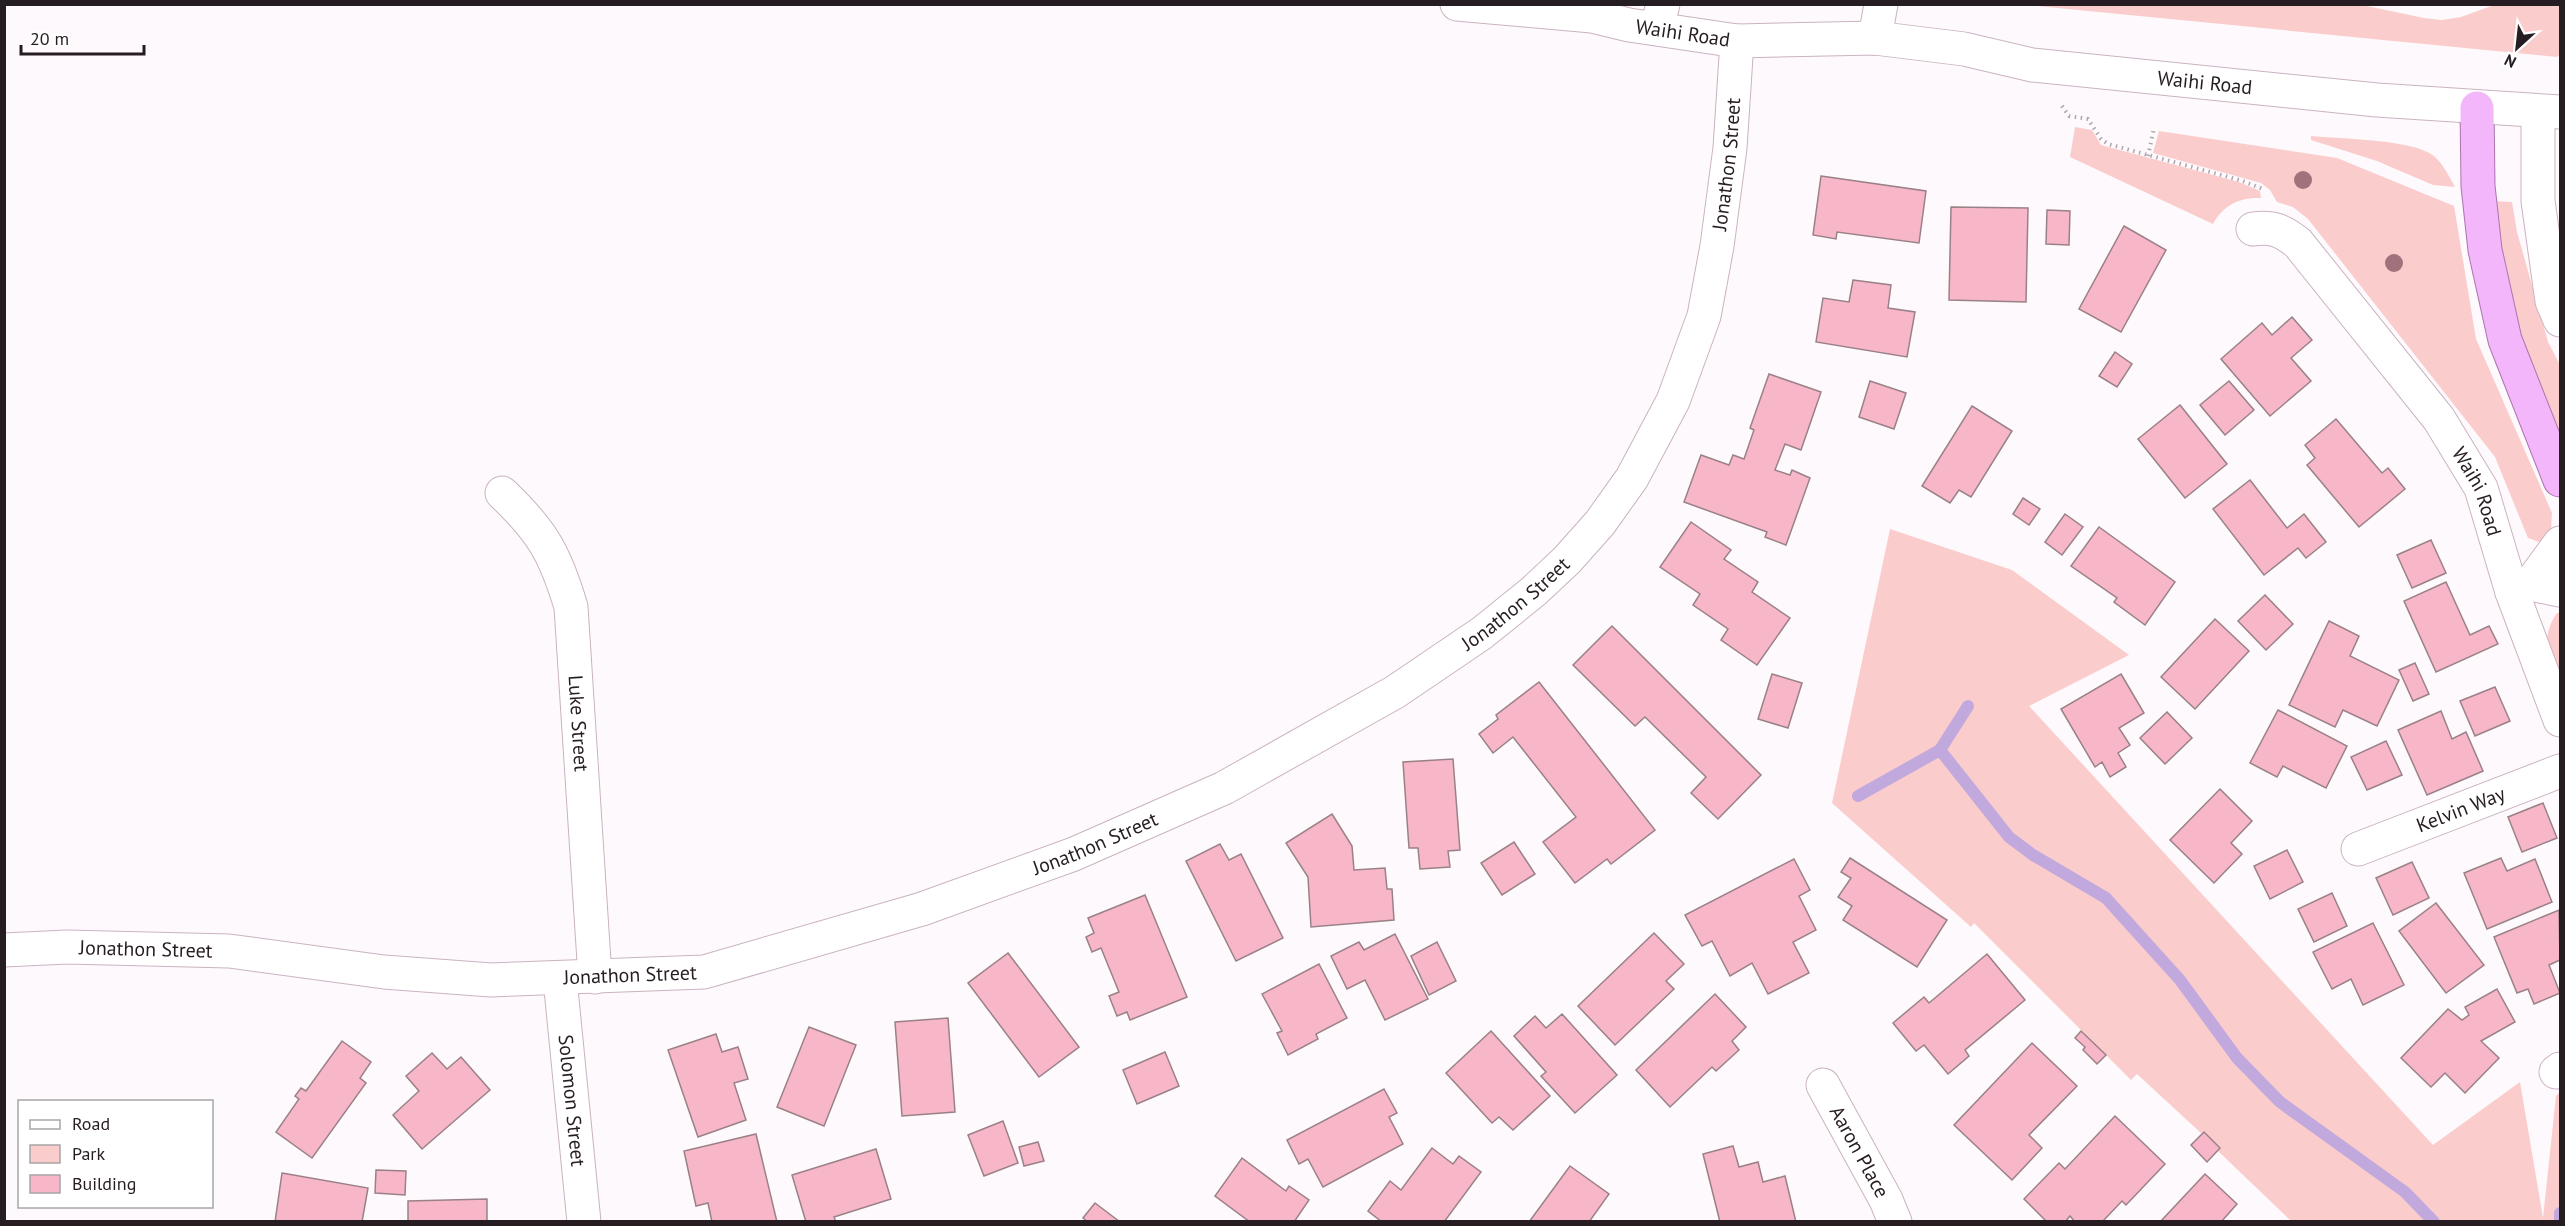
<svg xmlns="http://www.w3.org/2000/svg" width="2565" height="1226" font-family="'PT Sans',sans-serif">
	<rect width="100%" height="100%" fill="#fef9fc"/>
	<g fill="#facdcc">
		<path d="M2362,5L2424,18L2442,20L2461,17L2494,5H2560V54L2557,57L2027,5Z"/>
		<path d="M2075,127L2092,130L2101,145L2239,182L2260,191L2261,198C2240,197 2223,205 2213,224L2070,157Z"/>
		<path d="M2159,131L2337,158L2454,206L2476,339L2552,513L2551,530L2539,542L2528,538L2495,457L2308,219L2293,207L2277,202L2270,190L2261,183L2153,153Z"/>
		<path d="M2311,136C2339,139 2413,139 2434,156C2443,164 2449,176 2455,187L2433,185L2377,161L2311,140Z"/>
		<path d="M2491,201L2512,202L2517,232L2548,342L2560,365V432L2523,347Z"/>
		<path d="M1890,529L2012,570L2129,655L2029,706L2433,1145L2520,1082L2543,1218L2556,1096L2560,1092V1221H2291L2218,1151L2220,1148L2204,1132L2202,1134L2137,1074L2131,1080L1974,923L1971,927L1832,803Z"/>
		<path d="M2560,612V687C2549,658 2539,642 2556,614Z"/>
	</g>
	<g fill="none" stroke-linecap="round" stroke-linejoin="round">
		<g stroke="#c1a9dd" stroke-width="12">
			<path d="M1940,750L1968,706"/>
			<path d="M1858,796L1940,750L2009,837L2033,855L2106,898L2180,980L2237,1058L2280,1102L2405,1192L2434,1222"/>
			<path d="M2560,1222V1213"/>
		</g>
	</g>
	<g fill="#f7b7c8" stroke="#9a8187" stroke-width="1.5">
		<path d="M1821,176L1926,191L1919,243L1837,232L1836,239L1813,235Z"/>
		<path d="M1951,207L2028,208L2026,302L1949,300Z"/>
		<path d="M2047,210L2070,211L2069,245L2046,244Z"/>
		<path d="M2124,226L2166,250L2121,332L2079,309Z"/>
		<path d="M1853,280L1891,285L1888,308L1915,312L1907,357L1816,342L1823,298L1849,302Z"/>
		<path d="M2292,317L2312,340L2291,358L2311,381L2270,416L2221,359L2262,323L2272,335Z"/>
		<path d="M2115,352L2132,364L2117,387L2099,376Z"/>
		<path d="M1769,374L1821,392L1801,450L1785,444L1775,470L1790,475L1792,470L1810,478L1786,545L1765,537L1767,532L1684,502L1701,455L1729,465L1733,455L1744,459L1754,430L1750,428Z"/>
		<path d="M1870,381L1906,393L1894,429L1859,417Z"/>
		<path d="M2229,381L2254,410L2225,435L2200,405Z"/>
		<path d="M2180,405L2227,464L2185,498L2138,439Z"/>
		<path d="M1972,406L2012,431L1971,497L1959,490L1950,503L1922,486Z"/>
		<path d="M2336,419L2382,473L2388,468L2405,489L2359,527L2307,465L2315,458L2305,445Z"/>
		<path d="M2250,480L2287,528L2304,514L2326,542L2306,558L2298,548L2264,575L2213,509Z"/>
		<path d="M2023,498L2040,509L2029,525L2013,514Z"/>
		<path d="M2065,514L2083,527L2062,555L2045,542Z"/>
		<path d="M1691,522L1731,550L1724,559L1758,582L1752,592L1790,618L1757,665L1721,640L1728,629L1693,605L1700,594L1660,567Z"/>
		<path d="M2099,527L2175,582L2145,625L2114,602L2117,598L2071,566Z"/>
		<path d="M2431,540L2446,573L2412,588L2397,555Z"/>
		<path d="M2446,582L2470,635L2489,626L2498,644L2436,672L2404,601Z"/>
		<path d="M2265,595L2293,624L2266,650L2238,621Z"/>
		<path d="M2215,619L2249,651L2195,709L2161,677Z"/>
		<path d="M2329,621L2359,636L2350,656L2399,680L2377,726L2343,710L2335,727L2289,705Z"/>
		<path d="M1612,626L1761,775L1718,819L1691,793L1706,777L1645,717L1635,726L1573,665Z"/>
		<path d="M2415,663L2429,694L2413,701L2399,670Z"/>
		<path d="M1772,674L1802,683L1788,728L1758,719Z"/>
		<path d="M2121,674L2144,713L2119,728L2130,745L2118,753L2126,767L2110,777L2102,762L2095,767L2061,709Z"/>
		<path d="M1539,682L1655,830L1611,864L1607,859L1575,883L1543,842L1576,817L1513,737L1493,753L1479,734L1498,719L1496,715Z"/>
		<path d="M2495,687L2510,721L2475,736L2460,701Z"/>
		<path d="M2278,710L2347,746L2326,788L2283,766L2277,777L2250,763Z"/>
		<path d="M2441,711L2452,739L2466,732L2483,771L2427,795L2398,730Z"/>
		<path d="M2167,712L2192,738L2165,764L2140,738Z"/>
		<path d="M2386,741L2402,775L2367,790L2351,757Z"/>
		<path d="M1453,759L1460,850L1448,851L1450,867L1420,869L1418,848H1409L1403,762Z"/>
		<path d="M2220,789L2252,821L2231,843L2242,854L2214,883L2170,840Z"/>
		<path d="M2543,803L2557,838L2522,852L2508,817Z"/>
		<path d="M1332,814L1352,846L1354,870L1385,868L1387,889H1392L1394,920L1311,927L1308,877L1286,843Z"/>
		<path d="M1514,842L1535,874L1502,895L1481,863Z"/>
		<path d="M1220,844L1229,860L1241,854L1283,938L1236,961L1186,861Z"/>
		<path d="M2287,850L2303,882L2270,899L2254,866Z"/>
		<path d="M1850,858L1947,920L1917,967L1843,920L1852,906L1838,897L1851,878L1841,872Z"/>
		<path d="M2501,858L2507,871L2535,859L2552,902L2487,929L2464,873Z"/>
		<path d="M1794,859L1810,890L1799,896L1816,930L1793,942L1809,973L1768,994L1752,963L1730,976L1712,941L1702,946L1685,915Z"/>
		<path d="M2412,862L2429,898L2393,915L2376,878Z"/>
		<path d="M2332,893L2347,926L2314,942L2298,909Z"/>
		<path d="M1145,895L1187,997L1130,1020L1127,1012L1117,1016L1109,996L1119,992L1101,948L1092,952L1086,937L1094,933L1088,918Z"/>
		<path d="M2436,903L2484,965L2446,993L2399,931Z"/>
		<path d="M2559,910L2560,960L2549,965L2560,993L2534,1004L2528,989L2517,993L2494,937Z"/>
		<path d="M2373,923L2404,985L2363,1005L2351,979L2332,989L2313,952Z"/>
		<path d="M1654,933L1684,964L1666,981L1674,989L1615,1045L1578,1006Z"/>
		<path d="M1395,934L1428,999L1385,1020L1365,980L1347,989L1331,956L1359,942L1364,950Z"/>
		<path d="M1437,942L1456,981L1429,995L1411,956Z"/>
		<path d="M1008,953L1079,1047L1039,1077L968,983Z"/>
		<path d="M1987,954L2025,1000L1965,1050L1969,1056L1948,1074L1924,1045L1916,1051L1893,1023L1924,997L1929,1003Z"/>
		<path d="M1319,964L1347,1018L1316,1034L1318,1039L1288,1055L1277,1033L1282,1031L1262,994Z"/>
		<path d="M2497,989L2515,1022L2481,1041L2499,1058L2465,1093L2445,1073L2431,1087L2401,1058L2448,1009L2462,1020L2469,1015L2465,1007Z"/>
		<path d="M1715,994L1746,1027L1732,1041L1739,1050L1716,1071L1712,1067L1670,1107L1636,1070Z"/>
		<path d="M1562,1014L1617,1075L1575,1113L1541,1076L1546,1072L1514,1036L1535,1016L1546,1028Z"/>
		<path d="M948,1018L955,1112L902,1116L895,1022Z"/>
		<path d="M809,1027L856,1045L824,1126L777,1107Z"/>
		<path d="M1491,1031L1550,1096L1513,1130L1499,1117L1492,1123L1446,1073Z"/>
		<path d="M2081,1031L2106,1055L2097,1064L2083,1050L2085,1047L2075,1038Z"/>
		<path d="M716,1034L722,1052L738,1047L748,1079L734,1083L746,1120L698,1137L668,1050Z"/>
		<path d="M342,1041L371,1062L360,1078L366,1083L312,1158L276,1132L299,1099L295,1096L301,1088L306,1091Z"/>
		<path d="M2032,1043L2077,1086L2029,1135L2042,1148L2012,1180L1954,1125Z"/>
		<path d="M1165,1052L1179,1086L1137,1104L1123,1070Z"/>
		<path d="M432,1053L447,1069L461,1057L490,1090L422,1149L393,1115L419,1091L406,1076Z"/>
		<path d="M1384,1089L1397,1113L1389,1117L1403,1144L1323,1187L1308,1159L1299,1164L1287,1140Z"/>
		<path d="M2115,1116L2165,1164L2126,1205L2122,1201L2102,1222H2075L2070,1216L2065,1222H2047L2024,1199L2059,1163L2065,1169Z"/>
		<path d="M1003,1121L1018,1163L984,1176L968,1135Z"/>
		<path d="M2204,1132L2220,1148L2207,1162L2191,1145Z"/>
		<path d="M756,1134L777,1222H712L708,1203L696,1206L684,1151Z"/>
		<path d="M1038,1142L1044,1161L1024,1166L1019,1147Z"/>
		<path d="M1733,1146L1739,1167L1758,1162L1763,1182L1785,1176L1796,1222H1720L1703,1154Z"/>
		<path d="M1432,1148L1453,1164L1459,1156L1481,1172L1444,1222H1382L1368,1211L1390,1181L1401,1190Z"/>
		<path d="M876,1149L891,1199L834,1217L836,1222H806L792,1175Z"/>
		<path d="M1242,1158L1286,1191L1289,1186L1309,1200L1294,1222H1250L1215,1196Z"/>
		<path d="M1570,1166L1609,1194L1589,1222H1529Z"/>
		<path d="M376,1170L406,1171L405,1195L375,1193Z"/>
		<path d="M282,1173L368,1188L362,1222H275Z"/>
		<path d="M2205,1174L2237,1204L2221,1222H2160Z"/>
		<path d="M487,1199V1222H408V1201Z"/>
		<path d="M1095,1203L1120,1222H1088L1083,1218Z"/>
	</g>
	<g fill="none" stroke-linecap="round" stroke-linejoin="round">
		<g stroke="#cab3c1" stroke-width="35">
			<g id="minor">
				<path d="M1657,28L1663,4"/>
				<path d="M1875,38L1881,4"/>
				<path d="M2538,112V201L2552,301L2560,320"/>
				<path id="s1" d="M2253,229C2273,226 2283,231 2298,243L2439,419L2481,488L2512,592L2560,720"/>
				<path id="s2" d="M502,493C542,531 555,553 571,607L595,977"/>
				<path d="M2530,584L2560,590"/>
				<path d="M2512,592L2530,584L2560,543"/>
				<path id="s3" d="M2358,849L2560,771"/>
				<path id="s4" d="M4,950L67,947L229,951L384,972L491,980L704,972L922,909L1074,854L1224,788L1395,692L1482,633L1534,591L1567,560L1600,523L1632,478L1673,401L1704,316L1717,246L1730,148L1737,41"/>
				<path id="s5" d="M560,979L584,1222"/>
				<path d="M2556,1072L2560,1069"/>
				<path id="s6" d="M1823,1085L1886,1200L1895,1222"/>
			</g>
		</g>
		<g stroke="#cab3c1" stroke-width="35">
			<g id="secondary">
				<path id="s7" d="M1457,4L1592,16L1629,25L1737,41L1875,38L1964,49L2032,65L2377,100L2560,112"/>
			</g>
		</g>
		<g stroke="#aa75ad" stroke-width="35">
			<path id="trunk" d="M2477,108L2478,186L2485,250L2505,340L2560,480"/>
		</g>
		<g stroke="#ada6aa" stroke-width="4" stroke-dasharray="1.5 4.5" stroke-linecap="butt">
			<path d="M2062,106L2069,116L2088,119L2101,139L2108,144L2243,181L2263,189"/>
			<path d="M2148,156L2154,128"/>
		</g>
		<use href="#minor" stroke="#fff" stroke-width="33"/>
		<use href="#secondary" stroke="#fff" stroke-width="33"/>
		<use href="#trunk" stroke="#f4b6fa" stroke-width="33"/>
	</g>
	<g fill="#a0737c">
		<circle cx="2303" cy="180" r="9"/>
		<circle cx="2394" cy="263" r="9"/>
	</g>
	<g text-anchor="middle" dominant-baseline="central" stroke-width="4.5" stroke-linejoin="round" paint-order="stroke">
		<g font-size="20" fill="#261d22" stroke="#fff">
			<text stroke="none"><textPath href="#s7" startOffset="228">Waihi Road</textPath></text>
			<text stroke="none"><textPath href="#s7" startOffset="754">Waihi Road</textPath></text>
			<text stroke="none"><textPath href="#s4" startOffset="2104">Jonathon Street</textPath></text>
			<text stroke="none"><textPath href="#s1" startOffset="357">Waihi Road</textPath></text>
			<text stroke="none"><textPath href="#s4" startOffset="1600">Jonathon Street</textPath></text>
			<text stroke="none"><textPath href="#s2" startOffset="252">Luke Street</textPath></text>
			<text stroke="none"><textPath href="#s3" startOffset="110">Kelvin Way</textPath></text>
			<text stroke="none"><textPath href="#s4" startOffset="1114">Jonathon Street</textPath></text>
			<text stroke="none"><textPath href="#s4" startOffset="142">Jonathon Street</textPath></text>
			<text stroke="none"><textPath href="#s4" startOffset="628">Jonathon Street</textPath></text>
			<text stroke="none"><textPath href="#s5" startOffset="122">Solomon Street</textPath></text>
			<text stroke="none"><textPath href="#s6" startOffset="76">Aaron Place</textPath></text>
		</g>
	</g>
	<rect width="2565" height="1226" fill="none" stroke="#261d22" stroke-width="12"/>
	<rect x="18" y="1100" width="195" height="108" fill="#ffffff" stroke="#a8a5a7" stroke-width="1.5"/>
	<rect x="30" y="1120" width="30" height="9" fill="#ffffff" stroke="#a8a5a7" stroke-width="1.5"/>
	<text x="72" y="1130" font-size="18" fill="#261d22">Road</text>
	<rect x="30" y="1145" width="30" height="18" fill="#facdcc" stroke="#a8a5a7" stroke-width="1.5"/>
	<text x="72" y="1160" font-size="18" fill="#261d22">Park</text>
	<rect x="30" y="1175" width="30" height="18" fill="#f7b7c8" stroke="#a8a5a7" stroke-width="1.5"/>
	<text x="72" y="1190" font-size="18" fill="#261d22">Building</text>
	<g transform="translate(2517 48) rotate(207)" stroke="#ffffff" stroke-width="4.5" paint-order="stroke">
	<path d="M0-4.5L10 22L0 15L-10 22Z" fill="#261d22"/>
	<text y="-9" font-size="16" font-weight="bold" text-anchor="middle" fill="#261d22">N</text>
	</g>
	<path d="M21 45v9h123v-9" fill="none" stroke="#261d22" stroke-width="3"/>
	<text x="30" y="45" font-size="18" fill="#261d22" stroke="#ffffff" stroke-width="4.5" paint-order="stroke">20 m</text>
</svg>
